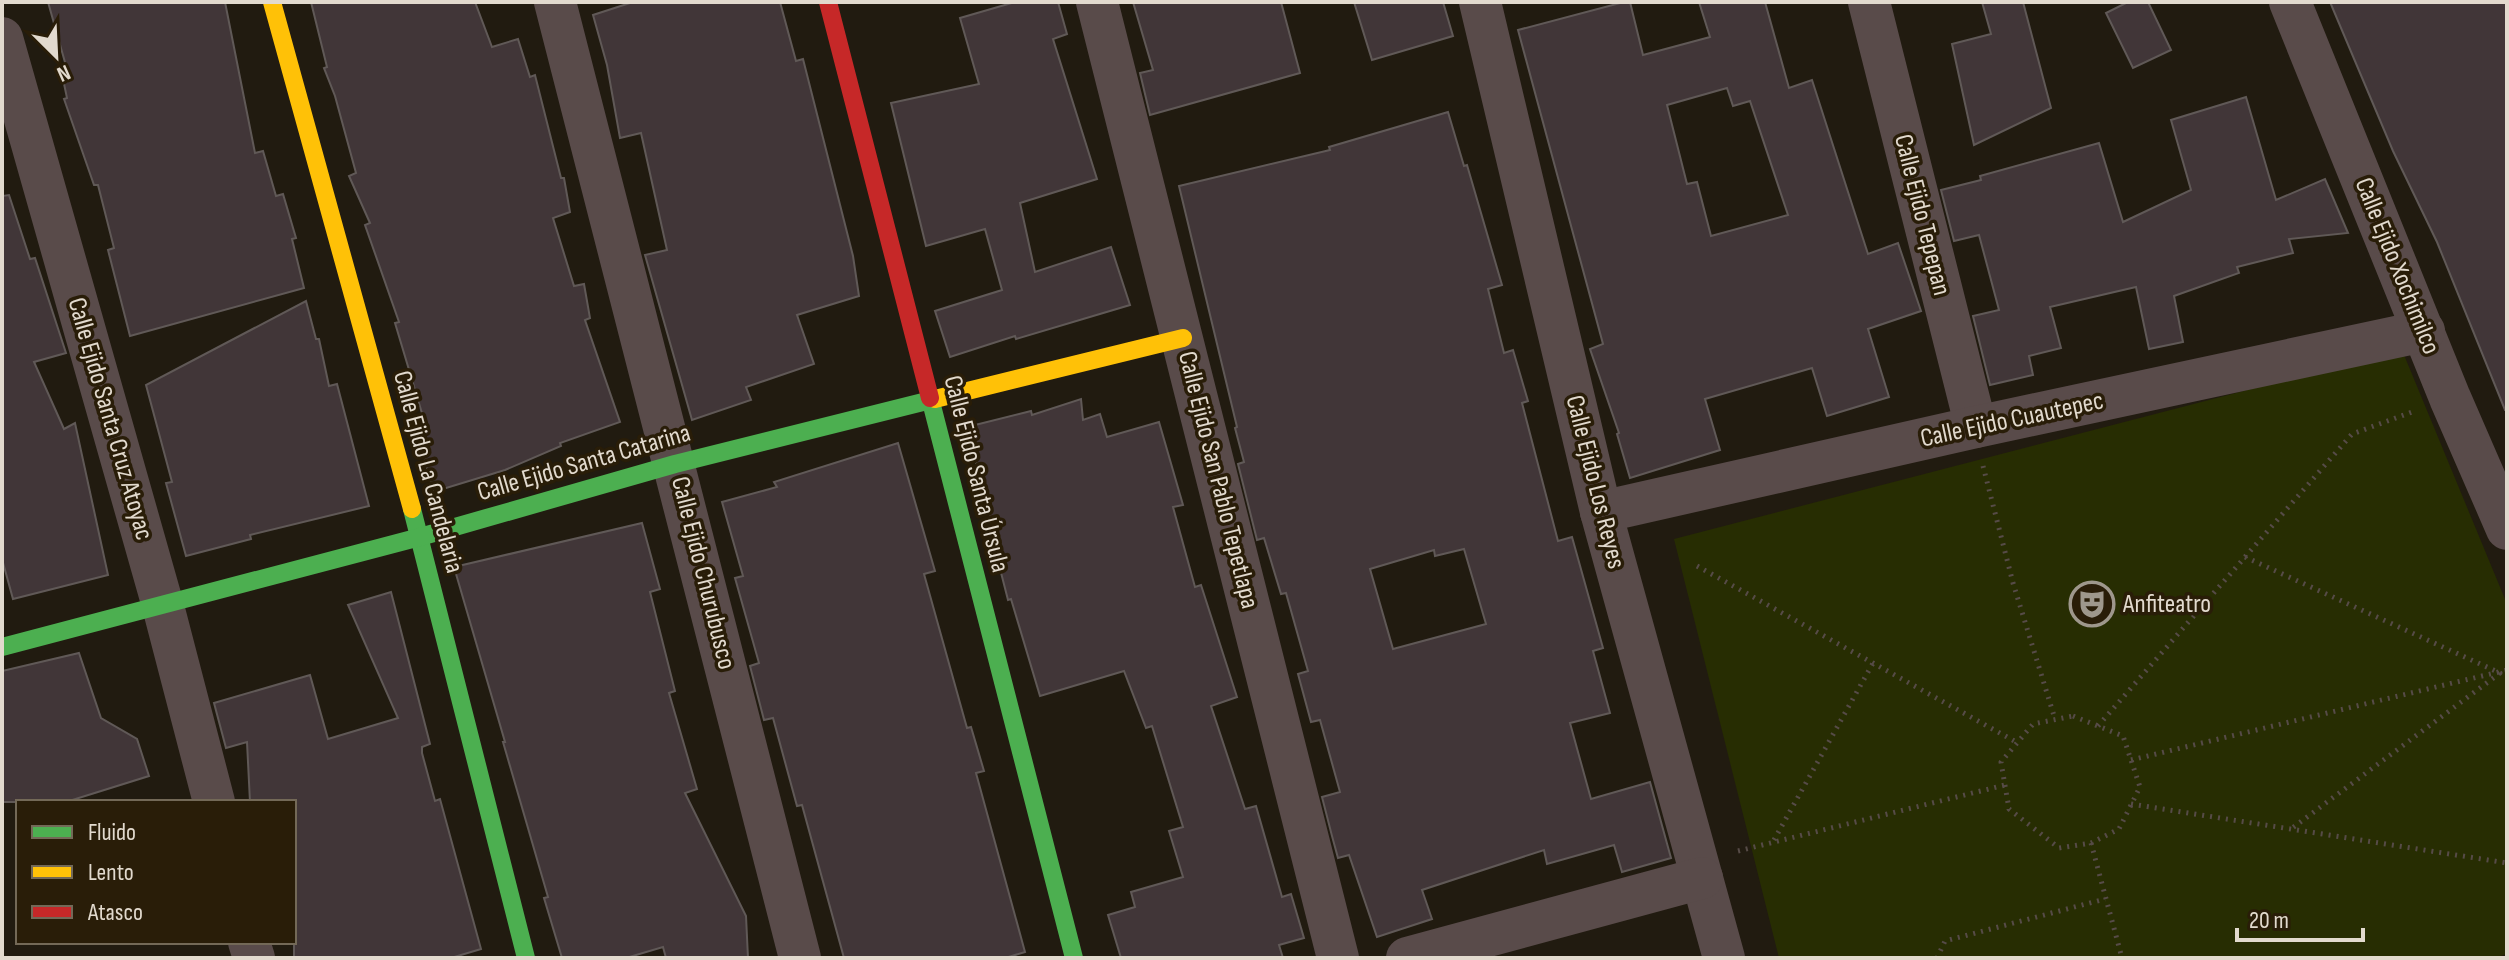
<svg xmlns="http://www.w3.org/2000/svg" width="2509" height="960" font-family="'Sofia Sans Condensed',sans-serif">
	<rect width="100%" height="100%" fill="#211b10"/>
	<path fill="#272d02" d="M2402,350L2507,604V954L2494,958H1779L1674,539Z"/>
	<g fill="#413638" stroke="#605957" stroke-width="2" fill-rule="evenodd">
		<path d="M48,2H225L255,153L263,151L276,196L283,194L296,238L292,239L304,288L130,336L108,250L114,248L98,185H94L64,99L67,98L62,74L68,73Z"/>
		<path d="M311,2H475L492,47L518,39L530,77L535,75L561,178H564L570,212L553,218L574,286L584,284L590,318L585,320L620,422L560,443L561,446L505,470L433,492L418,432L427,430L395,323L399,322L365,225L370,223L349,176L356,173L335,96L324,68L327,67Z"/>
		<path d="M633,2H780L796,61L803,59L853,256L859,296L797,315L814,364L746,387L751,400L692,420L645,255L667,250L641,133L620,138L607,65L593,15Z"/>
		<path d="M1015,2H1058L1067,34L1053,39L1097,179L1020,203L1035,272L1111,247L1130,305L1016,339L1015,336L950,357L935,311L1002,290L985,229L926,246L891,103L979,84L960,18Z"/>
		<path d="M1133,2H1281L1300,73L1150,115L1140,73L1153,70Z"/>
		<path d="M1354,2H1443L1453,36L1372,60Z"/>
		<path d="M1624,2H1630L1643,55L1710,37L1699,2H1765L1789,88L1812,80L1868,254L1898,243L1921,311L1868,329L1889,397L1827,416L1812,368L1705,399L1720,450L1630,478L1617,434L1619,433L1590,349L1603,344L1518,30ZM1727,88L1733,106L1750,101L1788,215L1711,236L1697,182L1687,184L1667,105Z"/>
		<path d="M1982,2H2023L2051,108L1974,145L1952,44L1991,34Z"/>
		<path d="M2128,2H2148L2171,50L2133,68L2106,13Z"/>
		<path d="M2330,2H2507V410H2505L2437,242L2393,151Z"/>
		<path d="M2246,97L2276,200L2325,179L2348,233L2289,239L2293,253L2237,267L2239,273L2174,296L2183,342L2149,349L2136,287L2050,307L2061,348L2029,356L2033,375L1990,385L1973,316L1999,310L1979,235L1954,241L1941,190L1981,180L1980,176L2099,143L2123,222L2191,190L2171,120Z"/>
		<path d="M1448,112L1464,166L1467,165L1502,285L1488,289L1504,353L1513,350L1528,401L1522,403L1558,541L1572,537L1603,648L1593,651L1610,713L1570,723L1591,799L1650,782L1671,858L1622,872L1614,845L1547,864L1544,850L1422,890L1432,919L1377,937L1349,855L1338,858L1332,836L1322,797L1340,792L1320,720L1311,722L1298,674L1308,671L1286,593L1281,594L1264,538L1257,540L1238,464L1244,462L1235,428L1237,427L1179,186L1330,150L1329,147ZM1464,549L1486,624L1393,649L1370,569L1434,550L1435,556Z"/>
		<path d="M9,195L30,259L35,258L66,353L34,362L64,429L75,423L108,575L13,599L2,559V196Z"/>
		<path d="M306,301L316,339H319L329,386L337,384L369,506L250,535L251,539L186,556L166,483L172,482L146,385Z"/>
		<path d="M1081,399L1083,420L1100,414L1107,437L1159,422L1183,505L1173,507L1195,587L1201,585L1237,697L1211,706L1245,809L1256,806L1282,897L1291,894L1304,938L1279,945L1283,958H1121L1108,915L1135,907L1131,892L1183,877L1169,831L1183,827L1152,726L1146,728L1124,671L1040,696L1011,599L1008,600L996,553L1002,552L991,522L967,427L1031,411L1032,415Z"/>
		<path d="M898,443L935,571L924,574L967,728L971,727L984,771L976,773L1025,952L1005,958H844L802,805L797,806L773,718L764,720L750,666L759,663L735,578L743,576L722,502L777,487L774,482Z"/>
		<path d="M642,523L660,589L650,592L675,691L669,693L697,789L685,793L746,916L748,958H666L663,947L626,958H562L544,898L548,897L503,742H505L454,567Z"/>
		<path d="M391,592L430,744L422,747V753L435,801L440,799L481,949L451,958H294V802H250L247,742L226,748L214,703L310,675L328,739L398,718L348,605Z"/>
		<path d="M79,653L101,718L137,739L149,776L66,802H2V671Z"/>
	</g>
	<g fill="none" stroke-linecap="round" stroke-linejoin="round">
		<g stroke="#564b47" stroke-width="5" stroke-dasharray="2 6" stroke-linecap="butt">
			<path d="M1983,466L2013,583L2055,719"/>
			<path d="M2245,557L2500,673L2291,829"/>
			<path d="M1697,566L2018,743"/>
			<path d="M2073,716L2123,736L2140,787L2119,829L2091,843L2059,848L2009,809L2001,762L2033,724Z"/>
			<path d="M2098,726L2352,434L2412,412"/>
			<path d="M2131,760L2507,670"/>
			<path d="M2131,804L2507,863"/>
			<path d="M1774,840L1873,663"/>
			<path d="M2091,843L2122,958"/>
			<path d="M1738,851L2005,785"/>
			<path d="M1937,958L1945,941L2105,899"/>
		</g>
		<g stroke="#594b4a" stroke-width="42">
			<path d="M555,2L800,958"/>
			<path d="M1097,2L1338,958"/>
			<path d="M1480,2L1601,512L1724,958"/>
			<path d="M1869,2L1976,427"/>
			<path d="M2290,2L2450,398L2507,529"/>
			<path d="M2,38L163,606L214,802"/>
			<path d="M1601,512L1976,427L2424,331"/>
			<path d="M249,942L254,958"/>
			<path d="M1407,958L1702,878"/>
		</g>
		<g stroke="#4caf50" stroke-width="18">
			<path d="M930,398L1074,958"/>
			<path d="M412,509L526,958"/>
			<path d="M2,647L420,537L675,464L935,399"/>
		</g>
		<g stroke="#ffc107" stroke-width="18">
			<path d="M272,2L412,509"/>
			<path d="M935,399L1183,338"/>
		</g>
		<path stroke="#c62828" stroke-width="18" d="M828,2L930,398"/>
	</g>
	<defs>
		<g id="theatre-ring" transform="scale(2.3)"><circle r="9.5" fill="#291d08" stroke="#9e978c" stroke-width="1.5"/><path d="M-5-5.5Q0-4 5-5.5V0Q5 5 0 6Q-5 5-5 0ZM-3.3-2.5H-1v1.5H-3.3ZM1-2.5H3.3v1.5H1ZM-2.8 1Q0 5.5 2.8 1Z" fill="#9e978c"/></g>
	</defs>
	<g fill-rule="evenodd">
		<use href="#theatre-ring" x="2092" y="604"/>
	</g>
	<g text-anchor="middle" dominant-baseline="central" stroke-width="7" stroke-linejoin="round" paint-order="stroke">
		<g font-size="26" fill="#e2dace" stroke="#291d08">
			<text transform="translate(1922 215) rotate(76)">Calle Ejido Tepepan</text>
			<text transform="translate(2397 266) rotate(68)">Calle Ejido Xochimilco</text>
			<text transform="translate(110 419) rotate(74)">Calle Ejido Santa Cruz Atoyac</text>
			<text transform="translate(2012 420) rotate(-12)">Calle Ejido Cuautepec</text>
			<text transform="translate(584 463) rotate(-16)">Calle Ejido Santa Catarina</text>
			<text transform="translate(428 472) rotate(75)">Calle Ejido La Candelaria</text>
			<text transform="translate(976 474) rotate(76)">Calle Ejido Santa Úrsula</text>
			<text transform="translate(1218 480) rotate(76)">Calle Ejido San Pablo Tepetlapa</text>
			<text transform="translate(1595 482) rotate(76)">Calle Ejido Los Reyes</text>
			<text transform="translate(703 573) rotate(76)">Calle Ejido Churubusco</text>
		</g>
		<g font-size="26" fill="#e2dace" stroke="#291d08" text-anchor="start">
			<text x="2123" y="604">Anfiteatro</text>
		</g>
	</g>
	<rect width="2509" height="960" fill="none" stroke="#e2dace" stroke-width="8"/>
	<rect x="16" y="800" width="280" height="144" fill="#291d08" stroke="#736957" stroke-width="2"/>
	<rect x="32" y="826" width="40" height="12" fill="#4caf50" stroke="#736957" stroke-width="2"/>
	<text x="88" y="840" font-size="24" fill="#e2dace">Fluido</text>
	<rect x="32" y="866" width="40" height="12" fill="#ffc107" stroke="#736957" stroke-width="2"/>
	<text x="88" y="880" font-size="24" fill="#e2dace">Lento</text>
	<rect x="32" y="906" width="40" height="12" fill="#c62828" stroke="#736957" stroke-width="2"/>
	<text x="88" y="920" font-size="24" fill="#e2dace">Atasco</text>
	<g transform="translate(56 56) rotate(156)" stroke="#291d08" stroke-width="6" paint-order="stroke">
	<path d="M0-6L14 30L0 20L-14 30Z" fill="#e2dace"/>
	<text y="-12" font-size="22" font-weight="bold" text-anchor="middle" fill="#e2dace">N</text>
	</g>
	<path d="M2237 928v12h126v-12" fill="none" stroke="#e2dace" stroke-width="4"/>
	<text x="2249" y="928" font-size="24" fill="#e2dace" stroke="#291d08" stroke-width="6" paint-order="stroke">20 m</text>
</svg>
